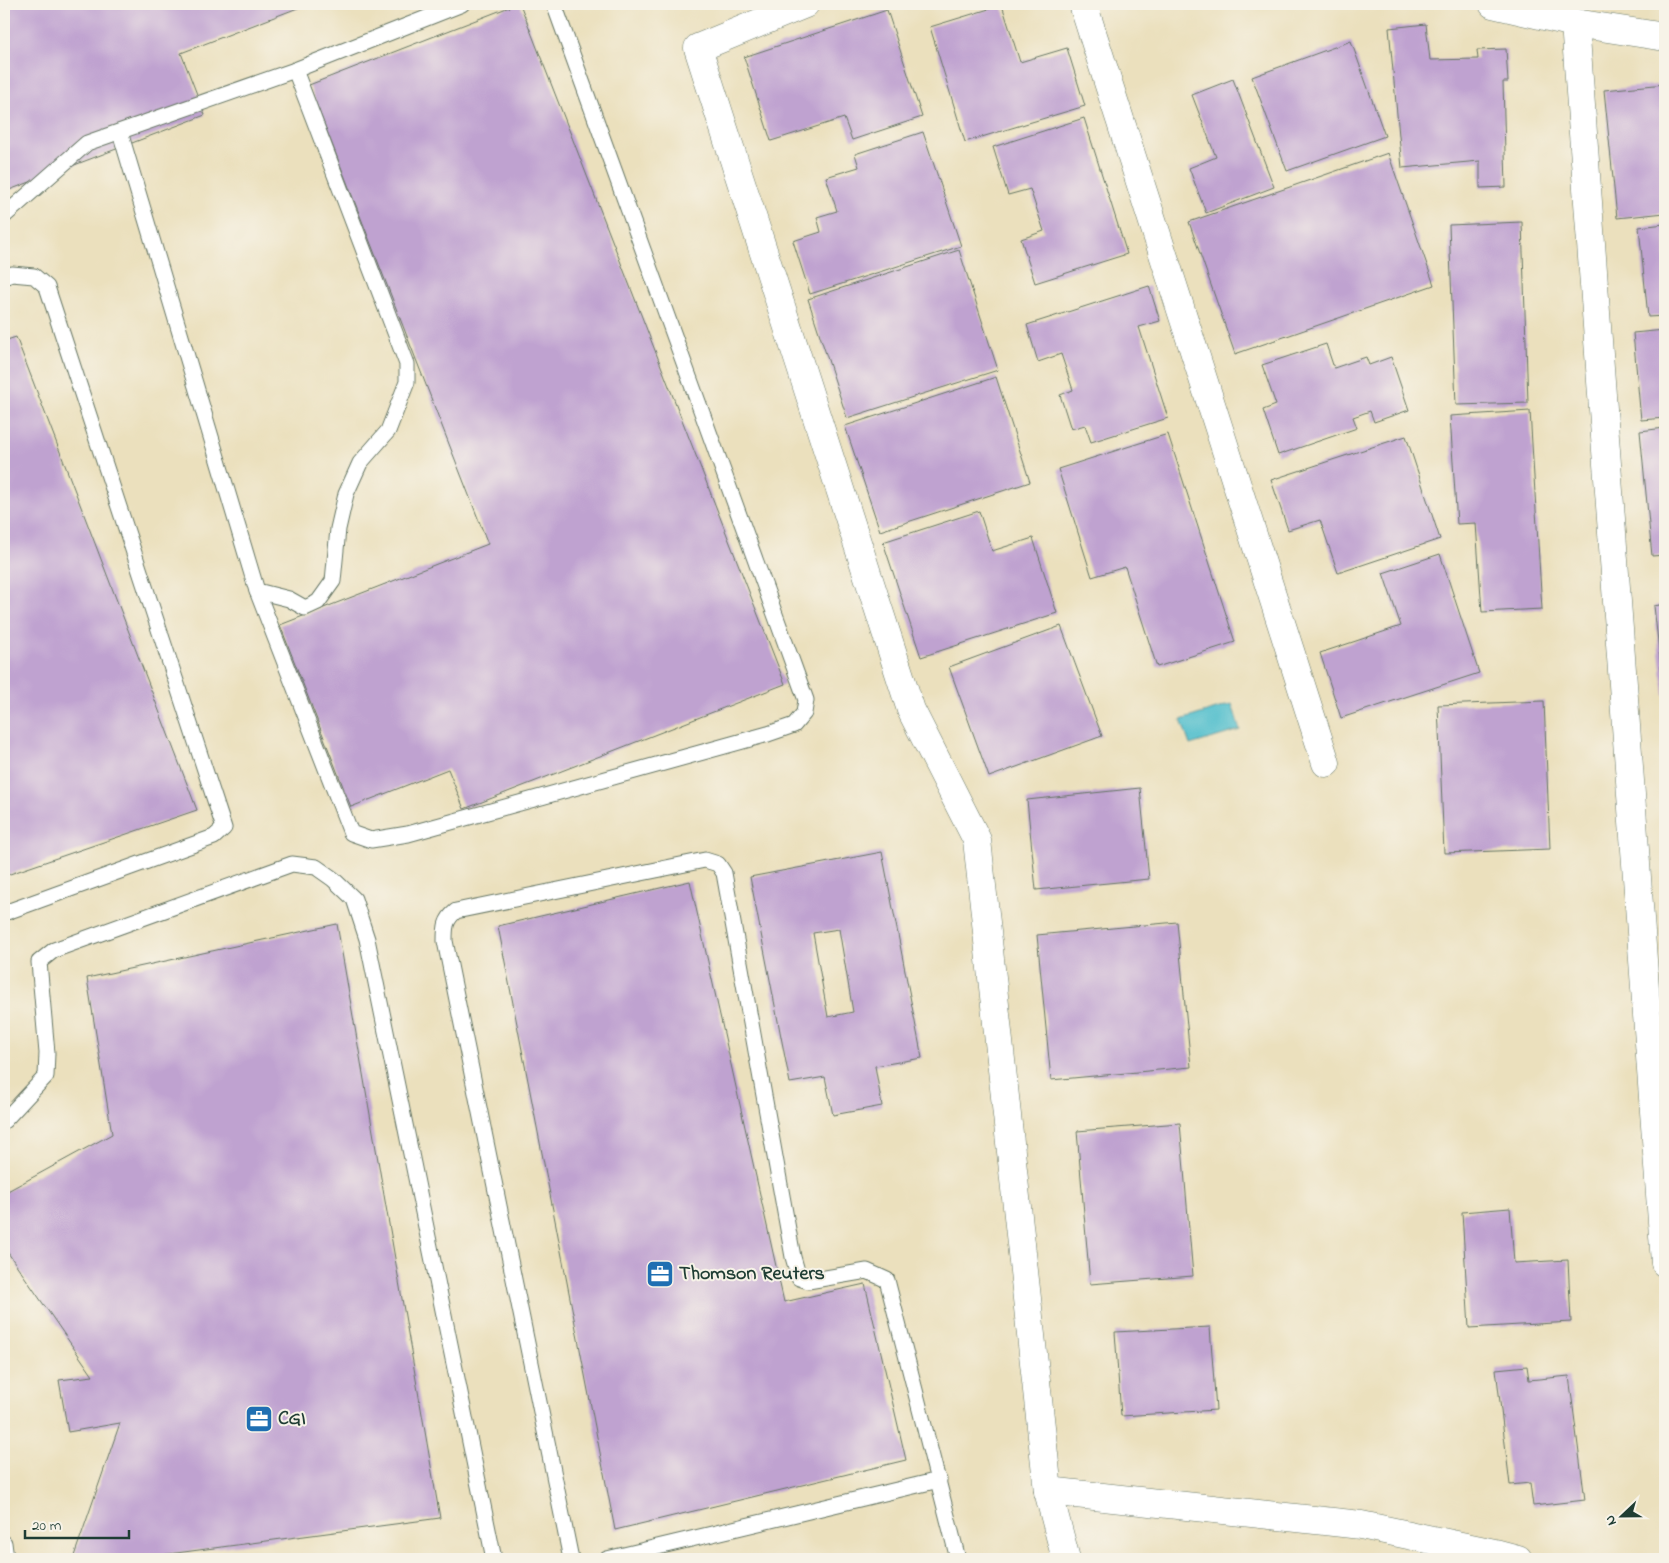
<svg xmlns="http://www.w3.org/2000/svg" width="1669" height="1563" font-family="'Indie Flower',sans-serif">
	<rect width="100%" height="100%" fill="#f7f3e8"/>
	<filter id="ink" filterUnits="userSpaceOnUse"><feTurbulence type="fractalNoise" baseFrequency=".02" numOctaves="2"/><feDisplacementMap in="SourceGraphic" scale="10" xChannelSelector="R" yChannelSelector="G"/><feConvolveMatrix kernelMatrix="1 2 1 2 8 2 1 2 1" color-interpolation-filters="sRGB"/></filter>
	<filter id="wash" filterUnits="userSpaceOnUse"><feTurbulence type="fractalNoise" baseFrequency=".0096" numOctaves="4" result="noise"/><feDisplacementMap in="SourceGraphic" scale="20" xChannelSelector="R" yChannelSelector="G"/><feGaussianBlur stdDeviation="1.12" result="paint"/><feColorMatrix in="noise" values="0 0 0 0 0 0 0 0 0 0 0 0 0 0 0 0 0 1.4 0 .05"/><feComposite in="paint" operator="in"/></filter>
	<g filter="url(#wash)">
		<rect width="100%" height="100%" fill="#ebe0bd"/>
		<path fill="#54c0cd" stroke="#3a7e80" d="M1232,704L1240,730L1190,745L1181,720Z"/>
		<g id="blocks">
			<g fill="#bfa2d0" fill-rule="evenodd">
				<path d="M4,4H308L181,53L205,115L4,192Z"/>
				<path d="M517,4H520L785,684L464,809L448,769L351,807L280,625L488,544L309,85Z"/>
				<path d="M1002,5L1020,62L1067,48L1085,106L965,142L930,27Z"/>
				<path d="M887,10L922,117L852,140L844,118L771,141L744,57Z"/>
				<path d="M1426,24L1430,60L1478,59L1477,50L1506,49L1508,82H1503L1506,187L1480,188V161L1402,168L1389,28Z"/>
				<path d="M1351,41L1385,136L1287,171L1252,77Z"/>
				<path d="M1233,79L1274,187L1206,213L1189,168L1216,157L1192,95Z"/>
				<path d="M1665,84V213L1617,218L1604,90Z"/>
				<path d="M1084,118L1127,254L1035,283L1021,239L1044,231L1030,189L1008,195L993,147Z"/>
				<path d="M923,132L961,246L810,294L793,241L821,232L817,217L837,211L826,177L859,167L855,154Z"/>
				<path d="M1388,153L1434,285L1235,354L1189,222Z"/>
				<path d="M1522,222L1528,403L1456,405L1449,225Z"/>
				<path d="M1665,224V316L1648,317L1639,227Z"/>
				<path d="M959,250L998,370L847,418L808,299Z"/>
				<path d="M1149,286L1160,321L1139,327L1168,418L1091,442L1085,425L1071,429L1060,395L1073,390L1061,354L1038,362L1027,325Z"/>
				<path d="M1665,330V418L1641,420L1633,333Z"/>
				<path d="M16,337L197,810L4,876V341Z"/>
				<path d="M1326,344L1334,368L1366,357L1369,365L1391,357L1409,410L1374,422L1370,411L1353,417L1357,428L1278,455L1263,410L1276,405L1262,365Z"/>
				<path d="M996,377L1030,482L880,531L845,426Z"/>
				<path d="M1530,411L1542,609L1482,612L1476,523L1457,524L1450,416Z"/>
				<path d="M1665,428V555L1652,556L1640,431Z"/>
				<path d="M1168,434L1235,642L1157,667L1125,567L1092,577L1058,469Z"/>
				<path d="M1406,436L1440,539L1338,573L1320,520L1288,530L1271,480Z"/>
				<path d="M979,511L992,551L1033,538L1057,613L921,657L883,542Z"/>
				<path d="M1440,554L1479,673L1341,718L1320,653L1401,626L1383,573Z"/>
				<path d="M1665,604V695H1664L1654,606Z"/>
				<path d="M1061,626L1102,736L989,777L949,667Z"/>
				<path d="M1544,701L1550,849L1444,853L1438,705Z"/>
				<path d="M1140,788L1149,879L1036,890L1027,800Z"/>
				<path d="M882,852L922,1058L875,1066L882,1106L833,1115L825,1077L790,1083L750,877ZM839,929L853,1012L828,1017L813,933Z"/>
				<path d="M690,881L784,1302L865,1284L906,1460L615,1530L498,926Z"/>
				<path d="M1177,922L1191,1067L1051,1080L1037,935Z"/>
				<path d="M337,924L440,1518L131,1559H73L120,1423L68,1432L59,1380L93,1376L4,1247V1193L112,1134L87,978Z"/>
				<path d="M1180,1123L1193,1276L1090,1284L1077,1131Z"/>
				<path d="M1510,1208L1514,1263L1568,1260L1571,1322L1469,1328L1462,1212Z"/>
				<path d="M1210,1327L1216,1410L1121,1416L1115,1332Z"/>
				<path d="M1527,1366L1529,1380L1569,1376L1585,1500L1533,1506L1530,1483L1510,1485L1496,1369Z"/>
			</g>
		</g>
	</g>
	<g filter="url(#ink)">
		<use href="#blocks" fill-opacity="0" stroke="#667664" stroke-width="1"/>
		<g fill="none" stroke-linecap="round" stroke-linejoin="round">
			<g stroke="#667664" stroke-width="17">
				<g id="service">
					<path d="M120,132L257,591L289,599L305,608L318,602L333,581L338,529L346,494L360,463L388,431L407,382V364L295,70"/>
					<path d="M4,216L87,143L295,70L462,4"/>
					<path d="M4,277L12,274L34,276L47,287L224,828L214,837L4,913"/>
					<path d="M257,591L351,833L371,840L408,834L768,734L794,725L804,713L806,700L554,4"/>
					<path d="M4,1121L46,1076L47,1053L39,962L54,950L292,864L316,867L333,879L354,899L367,939L494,1559"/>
					<path d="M4,1543L6,1559"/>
					<path d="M571,1559L445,941C445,927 445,920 456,911L705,860L718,864L724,873L793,1257L799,1278L808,1281L867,1271L887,1280L958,1559"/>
					<path d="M607,1559L939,1480"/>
				</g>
			</g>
			<g stroke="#667664" stroke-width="29">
				<g id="minor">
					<path d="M805,4L698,48L911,710L977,840L1048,1491L1066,1559"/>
					<path d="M1083,4L1326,763"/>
					<path d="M1493,4L1575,23L1665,37"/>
					<path d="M1575,23L1665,1263"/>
					<path d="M1048,1491L1361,1525L1499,1554L1518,1559"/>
				</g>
			</g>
			<use href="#service" stroke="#fff" stroke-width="15"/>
			<use href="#minor" stroke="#fff" stroke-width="28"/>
		</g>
	</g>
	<defs>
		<g id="office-square" transform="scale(1.4375)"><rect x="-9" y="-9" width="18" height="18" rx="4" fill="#1f6fb2" stroke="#f7f3e8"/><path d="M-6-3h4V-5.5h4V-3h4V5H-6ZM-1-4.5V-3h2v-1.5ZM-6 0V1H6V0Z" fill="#fff"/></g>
	</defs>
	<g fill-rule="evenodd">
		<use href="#office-square" x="660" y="1274"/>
		<use href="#office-square" x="259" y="1419"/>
	</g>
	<g text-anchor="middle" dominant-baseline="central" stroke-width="4" stroke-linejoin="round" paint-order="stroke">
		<g font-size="20" font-weight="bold" fill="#1f3d34" stroke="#f7f3e8" text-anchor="start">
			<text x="679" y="1274">Thomson Reuters</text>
			<text x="278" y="1419">CGI</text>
		</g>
	</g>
	<rect width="1669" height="1563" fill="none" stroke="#f7f3e8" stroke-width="20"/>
	<g transform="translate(1622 1516) rotate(248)" stroke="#f7f3e8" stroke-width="4" paint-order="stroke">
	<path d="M0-4L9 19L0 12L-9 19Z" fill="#1f3d34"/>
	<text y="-8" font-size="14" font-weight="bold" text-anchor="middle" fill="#1f3d34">N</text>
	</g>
	<path d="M25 1530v8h104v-8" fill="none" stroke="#1f3d34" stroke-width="2.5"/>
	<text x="32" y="1530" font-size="15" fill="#1f3d34" stroke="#f7f3e8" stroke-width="4" paint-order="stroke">20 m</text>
</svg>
